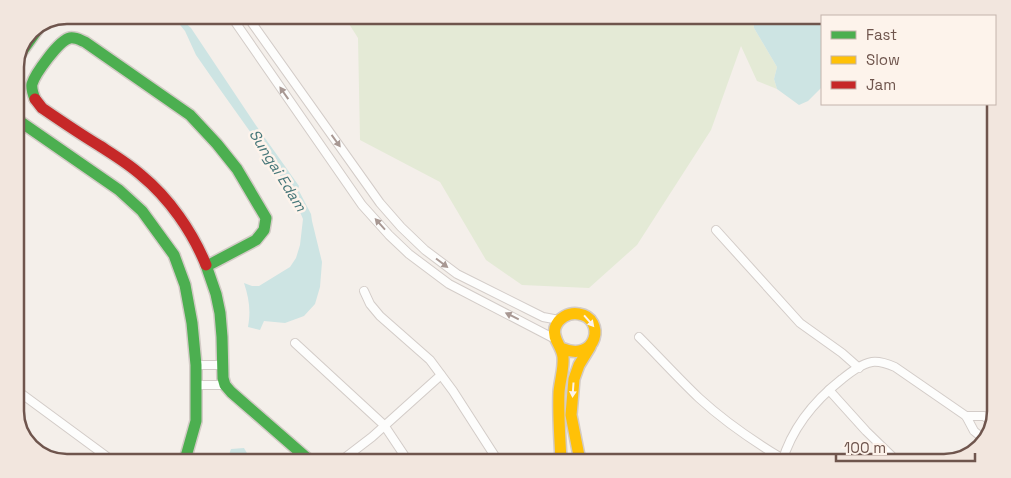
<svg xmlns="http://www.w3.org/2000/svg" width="1011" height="478" font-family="'Space Grotesk',sans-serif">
	<rect width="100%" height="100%" fill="#f4efea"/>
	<path fill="#e4ead6" d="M344,16L753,18L754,28L777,67L774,79L777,89L757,81L741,46L711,130L637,245L589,288L522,285L486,260L440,182L360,140L358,38Z"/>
	<g fill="#cde4e3">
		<path d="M174,15L182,20L191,28L255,124L299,186L298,189L311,214L312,221L322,262L320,287L315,304L304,316L285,323L264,321L260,330L248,327C251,311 249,298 244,283L252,286H259L290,267L296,258L300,245L303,219L293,196L273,164L219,88L196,55L185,31L176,20Z"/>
		<path d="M753,18H822V87L808,101L799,105L777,89L774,79L777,67L754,28Z"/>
		<path d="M244,448L251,460H227L231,449Z"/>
	</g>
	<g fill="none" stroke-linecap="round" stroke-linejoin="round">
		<path stroke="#cde4e3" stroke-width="2.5" d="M74,16L78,15"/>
		<g stroke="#d3ccc8" stroke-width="10">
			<g id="street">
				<path d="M231,16L362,205L389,235L409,254L449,284L555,339"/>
				<path d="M247,16L380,203L401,227L425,250L457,274L543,317L559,320"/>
				<path d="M716,230L800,323L842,353L859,368"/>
				<path d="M364,291L370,304L380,316L430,360L453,391L498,461"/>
				<path d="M639,337C659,357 678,378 699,398C724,421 753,441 783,459"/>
				<path d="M295,343L384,425L408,461"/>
				<path d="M196,365H222"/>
				<path d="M197,385H225"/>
				<path d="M15,389L110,459"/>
				<path d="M829,390L866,431L899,463"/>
				<path d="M966,416H984L992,422"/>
				<path d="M342,460L372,437L441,375"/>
				<path d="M782,462C792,428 814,401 842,379C851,372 861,364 872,362C880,361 888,364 895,367L966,416L974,431L985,440"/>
			</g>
		</g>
		<g stroke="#d3cbc6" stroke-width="14">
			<g id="fast">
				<path d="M29,33L32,30"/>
				<path d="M18,57L40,26"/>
				<path d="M35,99C33,94 31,89 32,84C35,74 59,40 70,38C75,37 80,40 85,42L190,115L217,144L237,169L266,218L264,230L256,240L207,266"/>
				<path d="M15,118L119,190L142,211L174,255L185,285L192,323L196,365V421L185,460"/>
				<path d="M206,265L216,294L220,313L222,337L223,378L225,385L231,392L309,460"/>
			</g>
		</g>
		<g stroke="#d3cbc6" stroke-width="14">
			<g id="slow">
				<path d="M561,348C598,364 606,318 579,314C569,312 558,318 555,328C552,339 562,346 563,357C564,369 560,380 559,392C558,415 560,438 561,461"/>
				<path d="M580,461L571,415L574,379L579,365L590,347"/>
			</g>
		</g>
		<g stroke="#d3cbc6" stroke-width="14">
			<path id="jam" d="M35,99L42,108C61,121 80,134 100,146C114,155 129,164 141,175C169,198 192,231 206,265"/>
		</g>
		<use href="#street" stroke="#fdfdfc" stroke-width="8"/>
		<use href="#fast" stroke="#4caf50" stroke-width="11"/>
		<use href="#slow" stroke="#ffc107" stroke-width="11"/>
		<use href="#jam" stroke="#c62828" stroke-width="11"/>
	</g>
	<defs><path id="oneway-solid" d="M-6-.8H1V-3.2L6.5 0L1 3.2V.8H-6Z" transform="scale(1.25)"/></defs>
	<g fill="#a89893">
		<use href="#oneway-solid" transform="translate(284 93) rotate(-125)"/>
		<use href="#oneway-solid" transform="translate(336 141) rotate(54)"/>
		<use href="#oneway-solid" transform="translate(380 224) rotate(-132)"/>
		<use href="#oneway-solid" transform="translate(442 263) rotate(37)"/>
		<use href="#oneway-solid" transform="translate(512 316) rotate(-154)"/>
	</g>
	<g fill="#fdf3eb">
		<use href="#oneway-solid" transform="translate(589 321) rotate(49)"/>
		<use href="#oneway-solid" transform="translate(573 390) rotate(94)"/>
	</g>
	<g text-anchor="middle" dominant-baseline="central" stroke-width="5" stroke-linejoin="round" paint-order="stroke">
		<g font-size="15" font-style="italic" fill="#477779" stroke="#fdf3eb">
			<text transform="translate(278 170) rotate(58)">Sungai Edam</text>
		</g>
	</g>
	<path d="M0 0H1011V478H0ZM67 24H944A43 43 0 0 1 987 67V411A43 43 0 0 1 944 454H67A43 43 0 0 1 24 411V67A43 43 0 0 1 67 24Z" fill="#f2e6de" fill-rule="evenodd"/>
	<path fill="none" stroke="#6f554d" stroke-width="2.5" d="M67 24H944A43 43 0 0 1 987 67V411A43 43 0 0 1 944 454H67A43 43 0 0 1 24 411V67A43 43 0 0 1 67 24Z"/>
	<rect x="821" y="15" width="175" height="90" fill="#fdf3eb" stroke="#c4b4ac"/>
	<rect x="831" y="31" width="25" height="8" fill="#4caf50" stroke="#c4b4ac"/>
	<text x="866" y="40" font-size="15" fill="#6f554d">Fast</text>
	<rect x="831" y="56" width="25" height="8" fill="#ffc107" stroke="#c4b4ac"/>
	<text x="866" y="65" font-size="15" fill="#6f554d">Slow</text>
	<rect x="831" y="81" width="25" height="8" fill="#c62828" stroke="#c4b4ac"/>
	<text x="866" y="90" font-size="15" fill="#6f554d">Jam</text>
	<path d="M836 453v8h139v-8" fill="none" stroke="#6f554d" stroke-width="2.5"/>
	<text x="844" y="453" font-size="15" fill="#6f554d" stroke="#fdf3eb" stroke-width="4" paint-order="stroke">100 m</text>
</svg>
